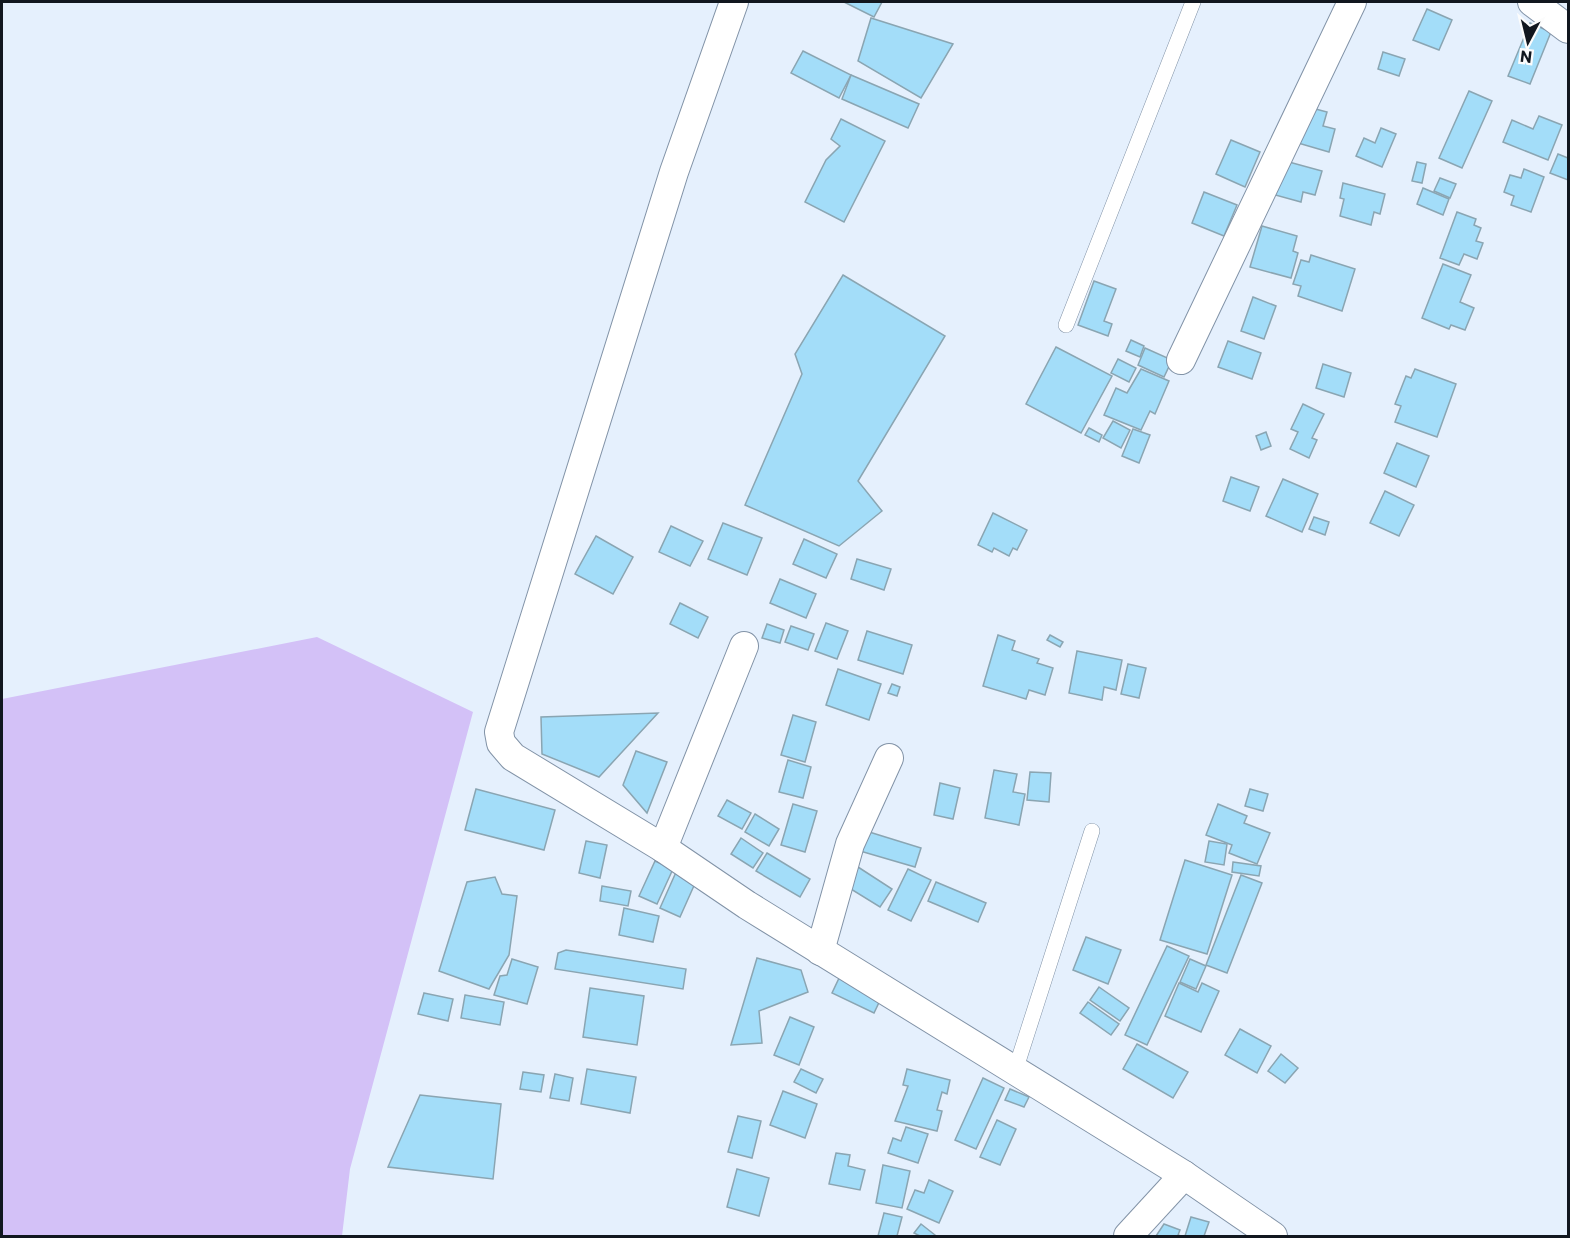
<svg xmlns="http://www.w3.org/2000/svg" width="1570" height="1238" font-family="Commissioner,sans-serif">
	<rect width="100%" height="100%" fill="#e5f0fd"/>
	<path fill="#d3c1f7" d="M317,637L473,712L350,1169L342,1236H2V699Z"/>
	<g fill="#a3ddf9" stroke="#8aa5b2" stroke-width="1.5">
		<path d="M844,2H882L874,17Z"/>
		<path d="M1427,9L1452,20L1439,50L1413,40Z"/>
		<path d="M871,18L953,44L921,98L858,61Z"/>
		<path d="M1530,23L1551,32L1530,84L1508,76Z"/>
		<path d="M803,51L851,75L839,98L791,73Z"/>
		<path d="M1383,52L1405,59L1399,76L1378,69Z"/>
		<path d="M851,75L919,104L908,128L842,99Z"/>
		<path d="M1469,91L1492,101L1462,168L1439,158Z"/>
		<path d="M1308,107L1327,112L1323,126L1335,129L1329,152L1298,143Z"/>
		<path d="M1539,116L1562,125L1548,160L1503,142L1512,120L1533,129Z"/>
		<path d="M841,119L885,141L844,222L805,202L826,160L840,146L831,139Z"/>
		<path d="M1381,128L1396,134L1382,167L1356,156L1364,138L1375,143Z"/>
		<path d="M1231,140L1260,152L1245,187L1216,174Z"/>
		<path d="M1558,154L1568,158V180L1550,173Z"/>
		<path d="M1278,159L1322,171L1315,195L1303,192L1301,202L1268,193Z"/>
		<path d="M1417,162L1426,164L1422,183L1412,181Z"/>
		<path d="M1524,169L1544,177L1531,212L1511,205L1514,196L1504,192L1510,175L1521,178Z"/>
		<path d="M1440,178L1456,184L1450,198L1434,191Z"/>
		<path d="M1343,183L1385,194L1380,214L1374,212L1371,225L1340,216L1344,199L1340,198Z"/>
		<path d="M1423,188L1449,199L1443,215L1417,204Z"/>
		<path d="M1204,192L1237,205L1224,236L1192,223Z"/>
		<path d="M1457,212L1476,219L1474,225L1481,228L1476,241L1483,243L1477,259L1464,254L1459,265L1440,258Z"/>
		<path d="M1262,226L1297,236L1293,251L1298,253L1291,278L1250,267Z"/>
		<path d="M1311,255L1355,269L1342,311L1298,296L1301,286L1293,284L1301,260L1309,262Z"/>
		<path d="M1443,264L1471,275L1460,302L1474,308L1465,330L1451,325L1449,329L1422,318Z"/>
		<path d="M843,275L945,336L858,481L882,511L839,546L745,505L802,374L795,354Z"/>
		<path d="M1094,281L1116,289L1104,321L1112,324L1108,336L1078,325Z"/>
		<path d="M1253,297L1276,306L1264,339L1241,331Z"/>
		<path d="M1131,340L1144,346L1140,357L1126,351Z"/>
		<path d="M1228,341L1261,353L1252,379L1218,367Z"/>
		<path d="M1056,347L1112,376L1081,433L1026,404Z"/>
		<path d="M1145,348L1172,360L1164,377L1138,365Z"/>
		<path d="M1118,359L1136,368L1129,382L1111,373Z"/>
		<path d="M1323,364L1351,373L1344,397L1316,388Z"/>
		<path d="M1141,369L1169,381L1155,414L1150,411L1141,430L1104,415L1116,388L1127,393Z"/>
		<path d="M1415,369L1456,384L1437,437L1395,422L1401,406L1395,404L1406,376L1411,378Z"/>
		<path d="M1303,404L1324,414L1312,438L1317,440L1309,458L1290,449L1298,432L1291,429Z"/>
		<path d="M1113,421L1130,430L1121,448L1103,438Z"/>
		<path d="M1089,428L1102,435L1099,442L1085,435Z"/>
		<path d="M1133,429L1150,435L1139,463L1122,456Z"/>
		<path d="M1266,432L1271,446L1261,450L1256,436Z"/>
		<path d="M1397,443L1429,456L1416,487L1384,473Z"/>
		<path d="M1231,477L1259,487L1250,511L1223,501Z"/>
		<path d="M1283,479L1318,494L1302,532L1266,516Z"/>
		<path d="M1385,491L1414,505L1399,536L1370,523Z"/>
		<path d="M993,513L1027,530L1017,550L1013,548L1009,556L994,548L992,552L978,545Z"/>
		<path d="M1314,517L1329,522L1325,535L1309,529Z"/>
		<path d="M723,523L762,538L747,575L708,559Z"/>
		<path d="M671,526L703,541L690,566L659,552Z"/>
		<path d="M596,536L633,557L613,594L575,574Z"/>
		<path d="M804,539L837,554L826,578L793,564Z"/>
		<path d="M857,559L891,569L884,590L851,579Z"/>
		<path d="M780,579L816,594L806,618L770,603Z"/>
		<path d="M680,603L708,617L698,638L670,624Z"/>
		<path d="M826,623L848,631L837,659L815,651Z"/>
		<path d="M767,624L784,630L780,643L762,638Z"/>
		<path d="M791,626L814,634L808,650L785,642Z"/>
		<path d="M867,631L912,645L903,674L858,660Z"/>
		<path d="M998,635L1015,641L1012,650L1039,659L1037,663L1053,668L1045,695L1029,690L1026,699L983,686Z"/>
		<path d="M1050,635L1063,642L1060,647L1047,640Z"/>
		<path d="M1077,651L1122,660L1116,690L1104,687L1102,700L1069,693Z"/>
		<path d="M1128,664L1146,668L1139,698L1121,694Z"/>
		<path d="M838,669L881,684L869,720L826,705Z"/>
		<path d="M892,684L900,687L897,696L888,693Z"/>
		<path d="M658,713L599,777L542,754L541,717Z"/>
		<path d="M793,715L816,722L805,762L781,755Z"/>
		<path d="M636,751L667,762L647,813L623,785Z"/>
		<path d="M788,760L811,767L803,798L779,792Z"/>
		<path d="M994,770L1017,774L1013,792L1025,794L1019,825L985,818Z"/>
		<path d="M1030,772L1051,773L1049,802L1027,800Z"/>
		<path d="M940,783L960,788L953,819L934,815Z"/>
		<path d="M476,789L555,810L544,850L465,830Z"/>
		<path d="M1250,789L1268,794L1263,811L1245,806Z"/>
		<path d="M727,800L751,813L742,829L718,816Z"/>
		<path d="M793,804L817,811L805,852L781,845Z"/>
		<path d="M1218,804L1247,816L1244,823L1270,833L1257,864L1229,853L1232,845L1206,835Z"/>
		<path d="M755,814L779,829L769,846L745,832Z"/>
		<path d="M866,831L921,848L915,867L860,851Z"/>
		<path d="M741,838L763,853L753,868L731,854Z"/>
		<path d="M586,841L607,845L600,878L579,873Z"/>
		<path d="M1209,841L1227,844L1224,865L1205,862Z"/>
		<path d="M767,853L810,879L800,897L756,871Z"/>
		<path d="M1185,860L1232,875L1207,954L1160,940Z"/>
		<path d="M655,861L673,869L657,904L639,896Z"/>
		<path d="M1233,862L1261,866L1259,876L1232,872Z"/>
		<path d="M858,867L892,889L880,907L846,886Z"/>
		<path d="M908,869L931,880L911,921L888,910Z"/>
		<path d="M677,870L697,879L680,917L660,908Z"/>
		<path d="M1241,875L1262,883L1227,973L1206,965Z"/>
		<path d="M495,877L502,894L517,896L509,955L489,989L439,971L467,882Z"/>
		<path d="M936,882L986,903L978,922L928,901Z"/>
		<path d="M602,886L631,891L628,906L600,901Z"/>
		<path d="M624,908L659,916L653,942L619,935Z"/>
		<path d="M1086,937L1121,950L1108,984L1073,970Z"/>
		<path d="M1167,946L1189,956L1147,1045L1125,1035Z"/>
		<path d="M566,950L686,969L683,989L555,969L558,953Z"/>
		<path d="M757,958L801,970L808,992L759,1011L762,1043L731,1045Z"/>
		<path d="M512,959L538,967L527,1004L494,995L500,976L507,975Z"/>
		<path d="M1190,959L1206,966L1196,989L1180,982Z"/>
		<path d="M841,974L883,994L874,1013L832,993Z"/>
		<path d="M1179,983L1198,992L1202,983L1219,991L1201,1032L1165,1016Z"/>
		<path d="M1099,987L1129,1008L1120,1021L1090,1000Z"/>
		<path d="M590,988L644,996L637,1045L583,1037Z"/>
		<path d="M424,993L453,999L448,1021L418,1014Z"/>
		<path d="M465,995L504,1002L500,1025L461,1018Z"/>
		<path d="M1088,1002L1119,1024L1111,1035L1080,1013Z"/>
		<path d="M790,1017L814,1027L799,1065L774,1055Z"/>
		<path d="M1240,1029L1271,1046L1257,1073L1225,1055Z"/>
		<path d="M1137,1044L1188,1072L1173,1098L1123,1069Z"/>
		<path d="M1281,1054L1298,1068L1285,1083L1268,1071Z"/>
		<path d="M587,1069L636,1077L630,1113L581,1104Z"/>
		<path d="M801,1069L823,1079L816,1093L794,1082Z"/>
		<path d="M907,1069L950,1080L947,1094L942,1092L937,1110L942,1111L937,1131L895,1121L908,1086L903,1085Z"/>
		<path d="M523,1072L544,1075L541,1092L520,1089Z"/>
		<path d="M555,1074L573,1078L569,1101L550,1098Z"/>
		<path d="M983,1078L1004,1088L976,1149L955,1140Z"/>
		<path d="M1010,1089L1029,1097L1024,1107L1005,1100Z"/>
		<path d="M783,1091L817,1104L805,1138L770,1125Z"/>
		<path d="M420,1095L501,1104L493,1179L388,1167Z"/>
		<path d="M738,1116L761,1121L752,1158L728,1152Z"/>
		<path d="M997,1120L1016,1129L1000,1165L980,1157Z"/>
		<path d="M906,1127L928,1134L918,1163L888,1153L893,1138L901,1141Z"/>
		<path d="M836,1153L850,1155L848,1166L865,1170L860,1190L829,1184Z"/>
		<path d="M883,1165L910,1171L902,1208L876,1203Z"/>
		<path d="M737,1169L769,1178L759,1216L727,1207Z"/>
		<path d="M929,1180L953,1191L939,1223L907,1209L915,1190L924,1193Z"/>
		<path d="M884,1213L902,1217L897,1236H878Z"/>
		<path d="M1191,1217L1209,1222L1204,1236H1185Z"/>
		<path d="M921,1224L935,1235L934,1236H920L914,1233Z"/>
		<path d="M1164,1224L1180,1230L1178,1235L1181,1236H1156Z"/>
	</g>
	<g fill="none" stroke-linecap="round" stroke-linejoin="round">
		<g stroke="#8293a7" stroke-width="16">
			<g id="lane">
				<path d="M1066,325L1193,2"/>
				<path d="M1015,1071L1092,831"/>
			</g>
		</g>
		<g stroke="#8293a7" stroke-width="30">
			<g id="street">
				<path d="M734,2L674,172L499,732L501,743L513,757L663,848L747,905L1184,1175L1273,1236"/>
				<path d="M1532,2L1568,29"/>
				<path d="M1181,360L1352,2"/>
				<path d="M663,848L744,646"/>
				<path d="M820,951L850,844L889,758"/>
				<path d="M1128,1236L1184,1175"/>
			</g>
		</g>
		<use href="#lane" stroke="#fff" stroke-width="15"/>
		<use href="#street" stroke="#fff" stroke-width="28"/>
	</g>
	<rect width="1570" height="1238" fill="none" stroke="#11171f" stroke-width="6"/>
	<g transform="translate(1528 42) rotate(187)" stroke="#fcfcfc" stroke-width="4.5" paint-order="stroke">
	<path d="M0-4.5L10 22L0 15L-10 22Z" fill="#11171f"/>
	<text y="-9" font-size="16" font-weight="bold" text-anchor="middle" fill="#11171f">N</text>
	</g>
</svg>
